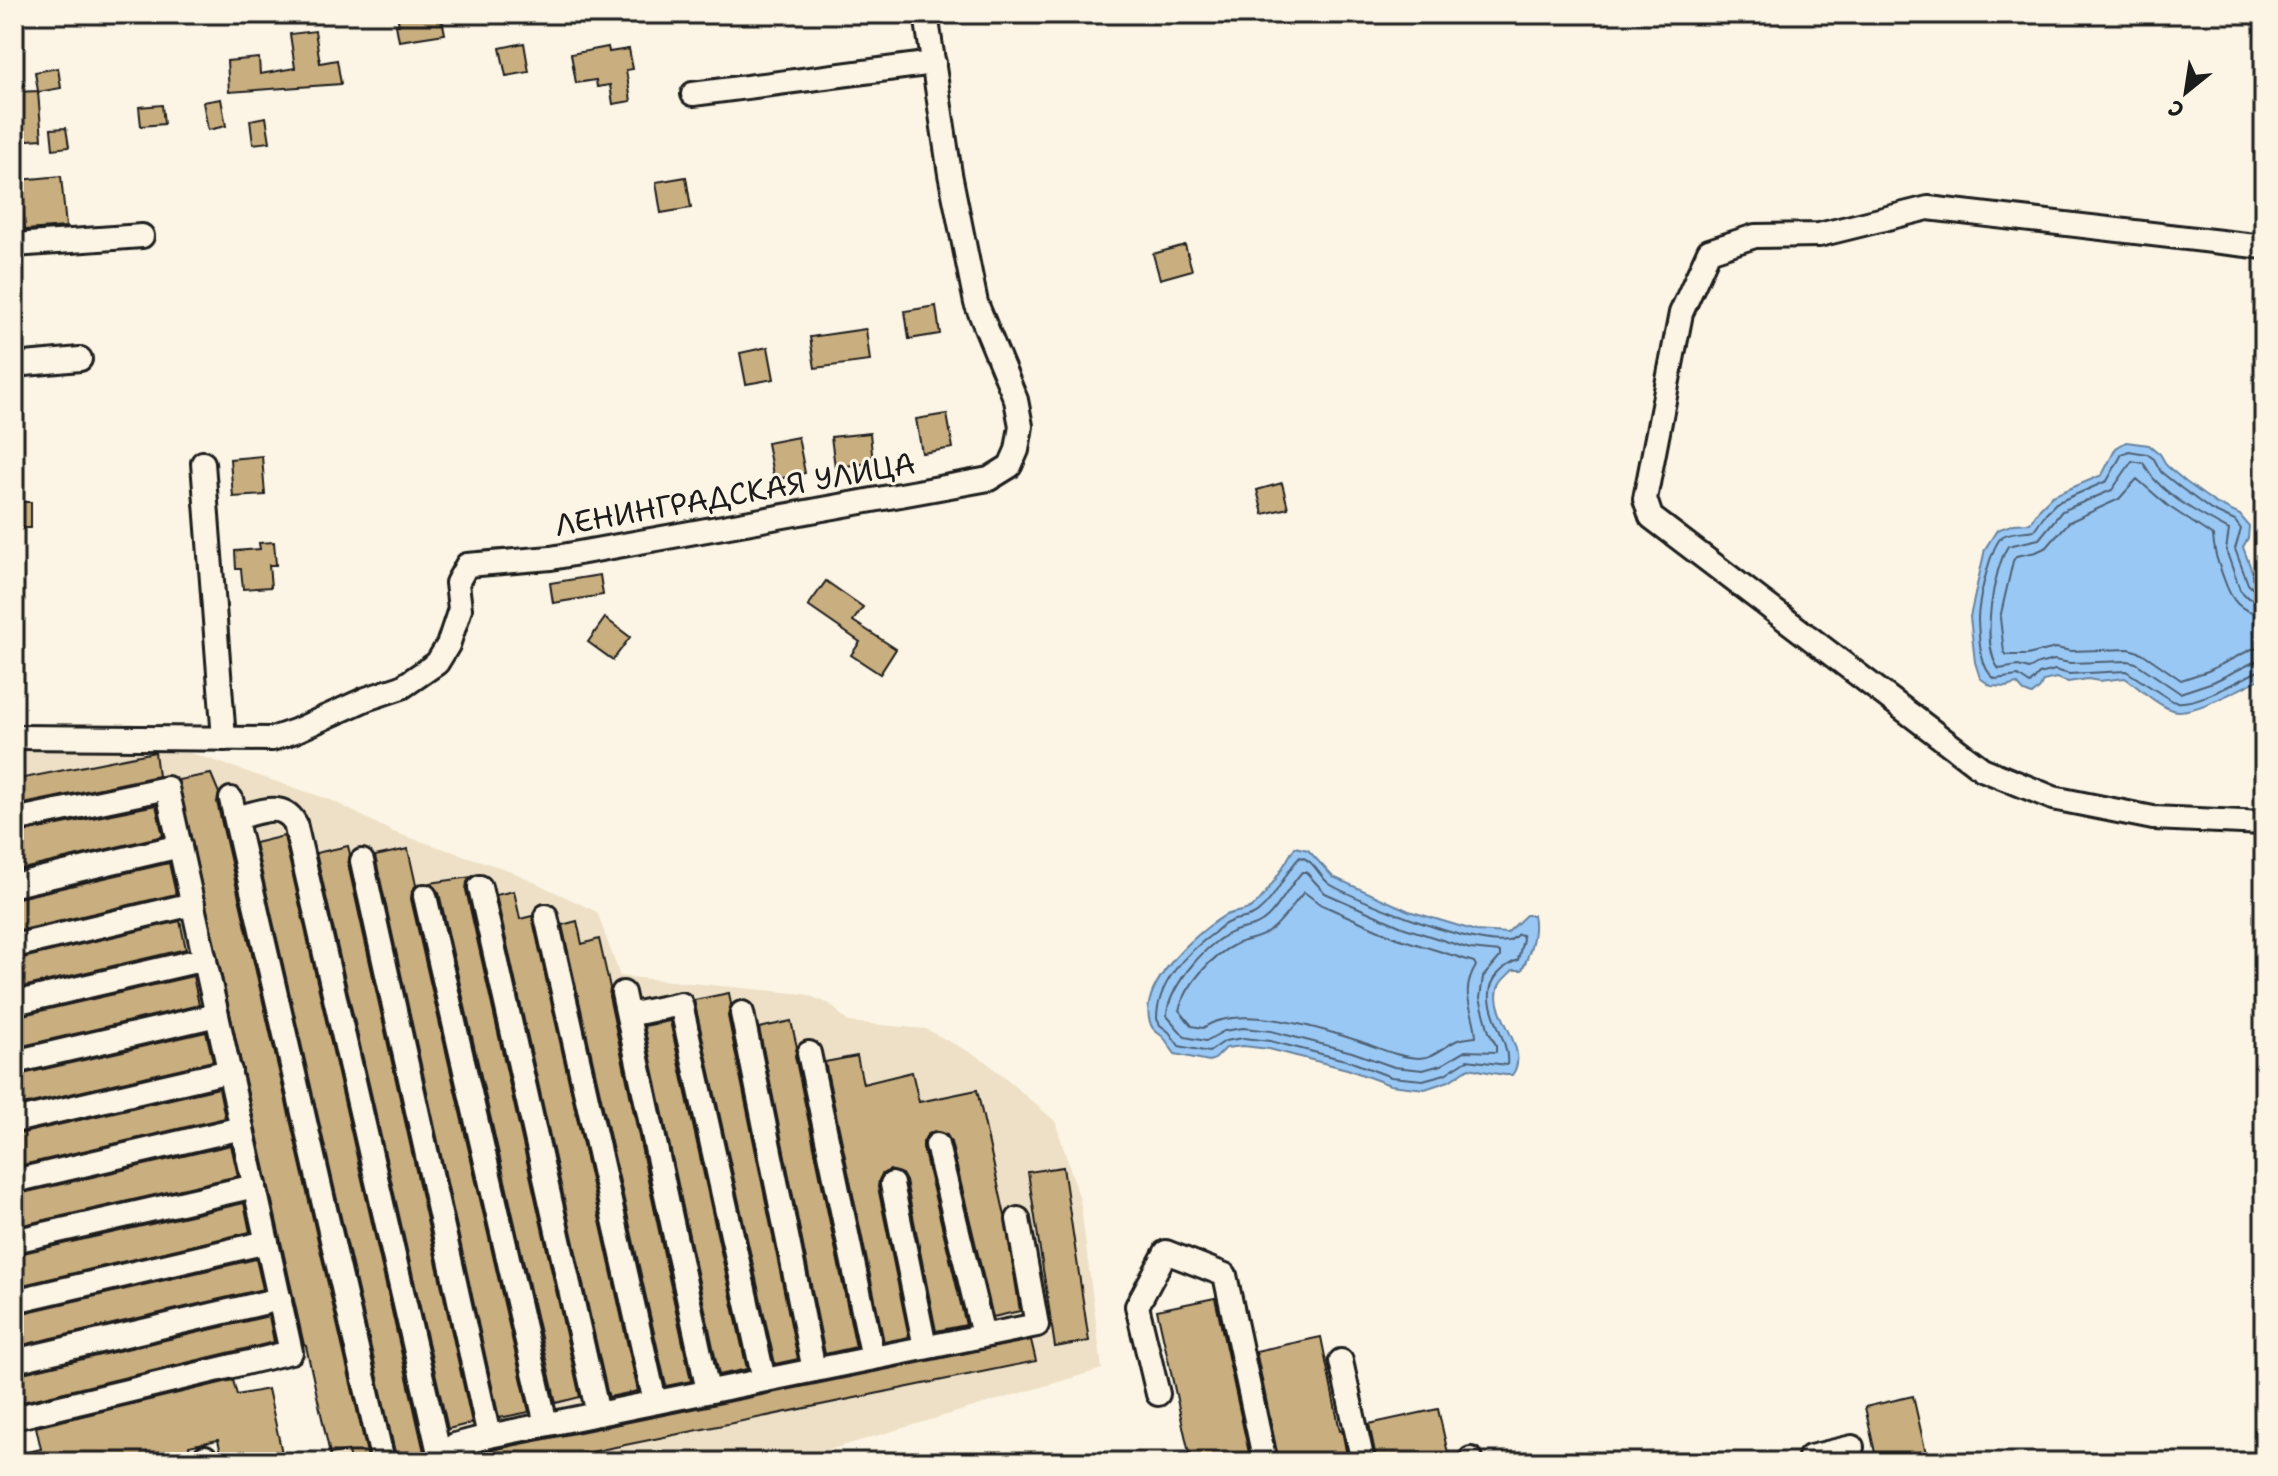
<svg xmlns="http://www.w3.org/2000/svg" width="2278" height="1476" font-family="'Shantell Sans',sans-serif">
	<rect width="100%" height="100%" fill="#fcf5e5"/>
	<filter id="ink" filterUnits="userSpaceOnUse"><feTurbulence type="fractalNoise" baseFrequency=".0125" numOctaves="2"/><feDisplacementMap in="SourceGraphic" scale="16" xChannelSelector="R" yChannelSelector="G"/><feConvolveMatrix kernelMatrix="1 2 1 2 8 2 1 2 1" color-interpolation-filters="sRGB"/></filter>
	<g filter="url(#ink)">
		<path fill="#ede0c6" d="M161,743L331,800L393,832L511,871L597,912L620,976L805,994L830,1004L848,1022L926,1029L984,1060L1055,1121L1080,1200L1102,1369L788,1462H333L309,1357L14,1427V752Z"/>
		<g fill="#9ac8f5" stroke="#68839e" stroke-width="2">
			<path d="M2126,442L2149,445L2160,454L2167,466L2186,482L2215,503L2240,515L2249,526L2248,538L2243,547L2256,582L2264,585V677C2245,686 2191,717 2172,710C2155,704 2140,688 2125,678L2099,681L2088,679L2068,682L2056,678L2043,681L2040,688L2032,695L2024,692L2017,684L2006,687L1991,686L1980,678L1975,662L1970,617L1985,549L1997,530L2014,524L2030,523L2040,508L2052,496L2102,475L2116,448Z"/>
			<path d="M1295,847L1308,850L1333,877L1409,911L1476,931L1507,933L1526,915H1533C1537,932 1529,955 1522,970H1513C1509,974 1502,980 1500,984C1485,1011 1533,1048 1512,1075C1501,1076 1481,1070 1469,1068L1449,1081L1425,1089L1390,1085L1347,1069L1269,1049L1243,1046L1226,1048L1215,1059L1209,1061L1175,1054C1171,1049 1168,1043 1164,1038C1159,1033 1154,1032 1151,1025C1135,988 1195,934 1222,917C1233,910 1245,914 1256,904C1272,888 1283,866 1295,847Z"/>
		</g>
		<g fill="none" stroke-linecap="round" stroke-linejoin="round">
			<g stroke="#4e6173" stroke-width="2">
				<path d="M2264,592L2254,590L2248,584L2235,549L2241,529L2235,521L2211,510L2181,488L2161,472L2154,459L2147,454L2129,451L2122,454L2107,481L2056,503L2046,513L2034,530C2025,532 2012,531 2003,536C1990,545 1978,604 1978,620C1979,637 1979,668 1995,679L2018,676L2030,684L2039,674L2055,670L2069,674L2126,671L2172,701C2194,708 2237,681 2258,671L2264,670"/>
				<path d="M2264,602L2248,598L2240,590L2226,550L2229,530C2203,516 2174,501 2154,479C2150,474 2147,468 2143,463L2132,461L2112,490L2062,511L2039,539L2008,546C1993,570 1980,646 1999,669L2018,666L2029,669L2038,664L2054,660L2070,663L2128,661L2136,663L2180,693L2213,682L2254,662L2264,660"/>
				<path d="M2264,614C2240,613 2231,600 2224,579C2217,560 2215,556 2213,536L2168,506L2137,479L2119,499L2069,522L2047,547L2036,552L2016,556L2013,561L2000,618L2004,652L2007,655H2027L2056,648L2071,651L2129,649L2142,653L2181,680L2208,671L2252,649L2264,648"/>
				<path d="M1300,857C1315,860 1319,878 1331,885C1361,902 1477,948 1508,941C1512,940 1515,937 1518,934L1522,935L1523,939L1518,960C1509,963 1505,967 1498,974C1474,1001 1511,1036 1507,1065L1467,1060L1445,1074L1423,1080L1391,1077L1349,1061L1270,1041L1243,1038L1225,1041L1209,1052L1179,1046L1169,1032L1160,1025L1157,1019C1157,983 1186,953 1214,933C1218,929 1224,924 1229,922C1240,917 1249,920 1258,912C1277,897 1284,873 1300,857Z"/>
				<path d="M1302,872H1306L1325,893L1402,927L1470,949L1500,952V957L1483,977L1480,998L1489,1032L1496,1045V1052L1465,1051L1441,1065L1423,1070L1394,1067L1352,1052L1271,1031L1243,1028L1224,1031L1206,1041L1185,1037L1167,1016C1167,988 1209,939 1235,931C1248,927 1258,927 1268,917C1282,903 1290,885 1302,872Z"/>
				<path d="M1304,892L1320,904L1397,938L1474,962L1476,966C1458,996 1475,1009 1476,1037C1470,1038 1464,1038 1458,1040C1444,1046 1435,1058 1419,1058C1397,1057 1379,1048 1359,1041C1319,1028 1239,1003 1203,1028L1192,1026L1179,1010C1187,984 1211,956 1236,944C1249,938 1256,941 1271,930C1284,920 1293,904 1304,892Z"/>
			</g>
		</g>
		<g fill="#c9ae7f" stroke="#1c1c1c" stroke-width="2">
			<path d="M397,14H441L445,34L399,41L396,25H399Z"/>
			<path d="M315,31L320,63L337,60L341,84L229,92L227,61L259,58L260,74L295,68L290,34Z"/>
			<path d="M524,43L529,72L506,76L500,48Z"/>
			<path d="M608,47L609,52L629,49L633,69L626,70L631,101L613,104L610,85L597,87L596,80L576,83L571,54Z"/>
			<path d="M58,68L61,88L38,92L42,139L14,141L16,92L38,91L35,72Z"/>
			<path d="M221,99L226,126L208,130L203,102Z"/>
			<path d="M162,105L164,124L141,126L139,107Z"/>
			<path d="M266,117L270,142L253,144L250,120Z"/>
			<path d="M66,128L69,147L53,149L51,129Z"/>
			<path d="M61,176L66,227L25,230L20,180Z"/>
			<path d="M686,177L691,208L661,213L656,182Z"/>
			<path d="M1185,245L1192,270L1160,279L1153,254Z"/>
			<path d="M936,306L940,334L909,339L905,311Z"/>
			<path d="M866,329L870,361L815,368L810,337Z"/>
			<path d="M768,347L774,379L746,384L740,353Z"/>
			<path d="M947,414L953,448L922,453L916,419Z"/>
			<path d="M870,433L873,463L835,467L831,437Z"/>
			<path d="M798,437L805,473L774,480L767,443Z"/>
			<path d="M262,456L265,495L233,497L230,459Z"/>
			<path d="M1282,483L1288,508L1263,514L1257,490Z"/>
			<rect x="14" y="502" width="17" height="26"/>
			<path d="M274,542L276,565H269L271,587L243,589L241,569H236L235,551L260,549L259,543Z"/>
			<path d="M600,575L603,595L553,603L550,583Z"/>
			<path d="M826,581L863,607L853,621L896,649L880,674L851,655L860,642L808,606Z"/>
			<path d="M605,618L630,637L613,660L588,642Z"/>
			<path d="M155,752L158,776L14,806V780Z"/>
			<path d="M211,774L219,793L217,802L369,1462H350L348,1451L330,1454L306,1346L304,1345L178,780Z"/>
			<path d="M156,805L163,836L14,871V834Z"/>
			<path d="M284,836L424,1452L422,1456L397,1461L255,843Z"/>
			<path d="M348,846L350,854L348,864L472,1423L448,1429L316,853Z"/>
			<path d="M408,849L416,885L412,891L411,899L529,1412L499,1418L375,856Z"/>
			<path d="M169,863L176,894L14,932V899Z"/>
			<path d="M471,877L467,882L466,890L580,1397L556,1403L439,893L430,883Z"/>
			<path d="M514,891L520,919L532,916L638,1391L609,1397L607,1391L496,895Z"/>
			<path d="M180,921L186,949L14,989V960Z"/>
			<path d="M577,921L582,944L599,939L610,988L609,996L691,1381L666,1386L562,925Z"/>
			<path d="M193,976L199,1005L14,1048V1017Z"/>
			<path d="M729,993L731,1004L728,1016L798,1359L775,1364L694,1000Z"/>
			<path d="M670,1021L747,1369L719,1375L644,1026Z"/>
			<path d="M791,1021L797,1047L795,1056L856,1347L825,1354L759,1028Z"/>
			<path d="M206,1032L213,1061L14,1107V1076Z"/>
			<path d="M857,1056L863,1084L912,1072L919,1102L977,1090L1005,1216L1020,1311L993,1317L951,1142L947,1135L934,1131L927,1135L923,1142V1148L966,1325L936,1331L906,1181L902,1174L890,1170L882,1174L879,1180L878,1187L909,1337L884,1342L825,1062Z"/>
			<path d="M219,1088L225,1118L14,1167V1135Z"/>
			<path d="M231,1145L238,1176L14,1227V1195Z"/>
			<path d="M1063,1167L1089,1341L1055,1347L1028,1172Z"/>
			<path d="M244,1203L250,1232L14,1287V1255Z"/>
			<path d="M256,1259L263,1289L14,1347V1315Z"/>
			<path d="M1215,1298L1228,1357L1251,1462H1191L1157,1310Z"/>
			<path d="M269,1316L274,1342L14,1404V1375Z"/>
			<path d="M1321,1337L1340,1431L1342,1430L1347,1456L1318,1462H1279L1256,1351Z"/>
			<path d="M1031,1340L1036,1361L542,1462H464L463,1457L492,1450Z"/>
			<path d="M233,1380L237,1395L268,1389L284,1462H223L218,1440L189,1446L191,1462H14V1455L41,1449L36,1427Z"/>
			<path d="M1913,1396L1928,1462H1877L1865,1407Z"/>
			<path d="M1438,1409L1450,1462H1377L1369,1424Z"/>
		</g>
		<g fill="none" stroke-linecap="round" stroke-linejoin="round">
			<g stroke="#1c1c1c" stroke-width="28">
				<g id="minor">
					<path d="M693,94L934,63"/>
					<path d="M14,245L142,236"/>
					<path d="M2264,247L1928,208L1819,235L1755,236L1709,251L1681,313L1645,499L1651,517L1982,769L2053,798L2153,818L2264,823"/>
					<path d="M14,365L80,359"/>
					<path d="M203,463L224,739"/>
					<path d="M14,737L272,739L295,731L366,699L402,687L437,663L448,645L460,609L457,583L467,565L551,558L989,479L1010,466L1017,450L1021,426L1016,400L976,303L950,174L926,14"/>
					<path d="M231,799L383,1462"/>
					<path d="M236,818C257,813 282,800 295,823L440,1457"/>
					<path d="M14,820L167,788L291,1352L14,1418"/>
					<path d="M362,861L489,1436"/>
					<path d="M14,885L180,846"/>
					<path d="M480,887L598,1414"/>
					<path d="M425,896L546,1424"/>
					<path d="M546,916L655,1402"/>
					<path d="M14,946L193,904"/>
					<path d="M623,993L708,1391"/>
					<path d="M14,1003L205,959"/>
					<path d="M742,1013L814,1370"/>
					<path d="M628,1015L681,1004L764,1380"/>
					<path d="M809,1053L873,1358"/>
					<path d="M14,1062L217,1015"/>
					<path d="M14,1121L230,1071"/>
					<path d="M937,1145L983,1335"/>
					<path d="M14,1181L242,1128"/>
					<path d="M892,1184L925,1347"/>
					<path d="M14,1241L255,1186"/>
					<path d="M14,1301L267,1242"/>
					<path d="M14,1361L280,1299"/>
					<path d="M1341,1361L1363,1462"/>
					<path d="M1158,1394L1137,1306L1166,1252L1225,1275L1265,1462"/>
					<path d="M205,1457L206,1462"/>
					<path d="M1471,1459V1462"/>
					<path d="M434,1462L455,1445L489,1436L1037,1325L1018,1219"/>
					<path d="M1811,1462L1810,1457L1852,1447"/>
				</g>
			</g>
			<use href="#minor" stroke="#fcf5e5" stroke-width="22"/>
		</g>
	</g>
	<g text-anchor="middle" dominant-baseline="central" stroke-width="6" stroke-linejoin="round" paint-order="stroke">
		<g font-size="30" fill="#1c1c1c" stroke="#fcf5e5">
			<text transform="translate(735 494) rotate(-10)">ЛЕНИНГРАДСКАЯ УЛИЦА</text>
		</g>
	</g>
	<rect width="2278" height="1476" fill="none" stroke="#fcf5e5" stroke-width="48"/>
	<rect x="24" y="24" width="2230" height="1428" fill="none" stroke="#1c1c1c" stroke-width="3" filter="url(#ink)"/>
	<g transform="translate(2186 92) rotate(210)" stroke="#fcf5e5" stroke-width="6" paint-order="stroke">
	<path d="M0-6L14 30L0 20L-14 30Z" fill="#1c1c1c"/>
	<text y="-12" font-size="22" font-weight="bold" text-anchor="middle" fill="#1c1c1c">С</text>
	</g>
</svg>
